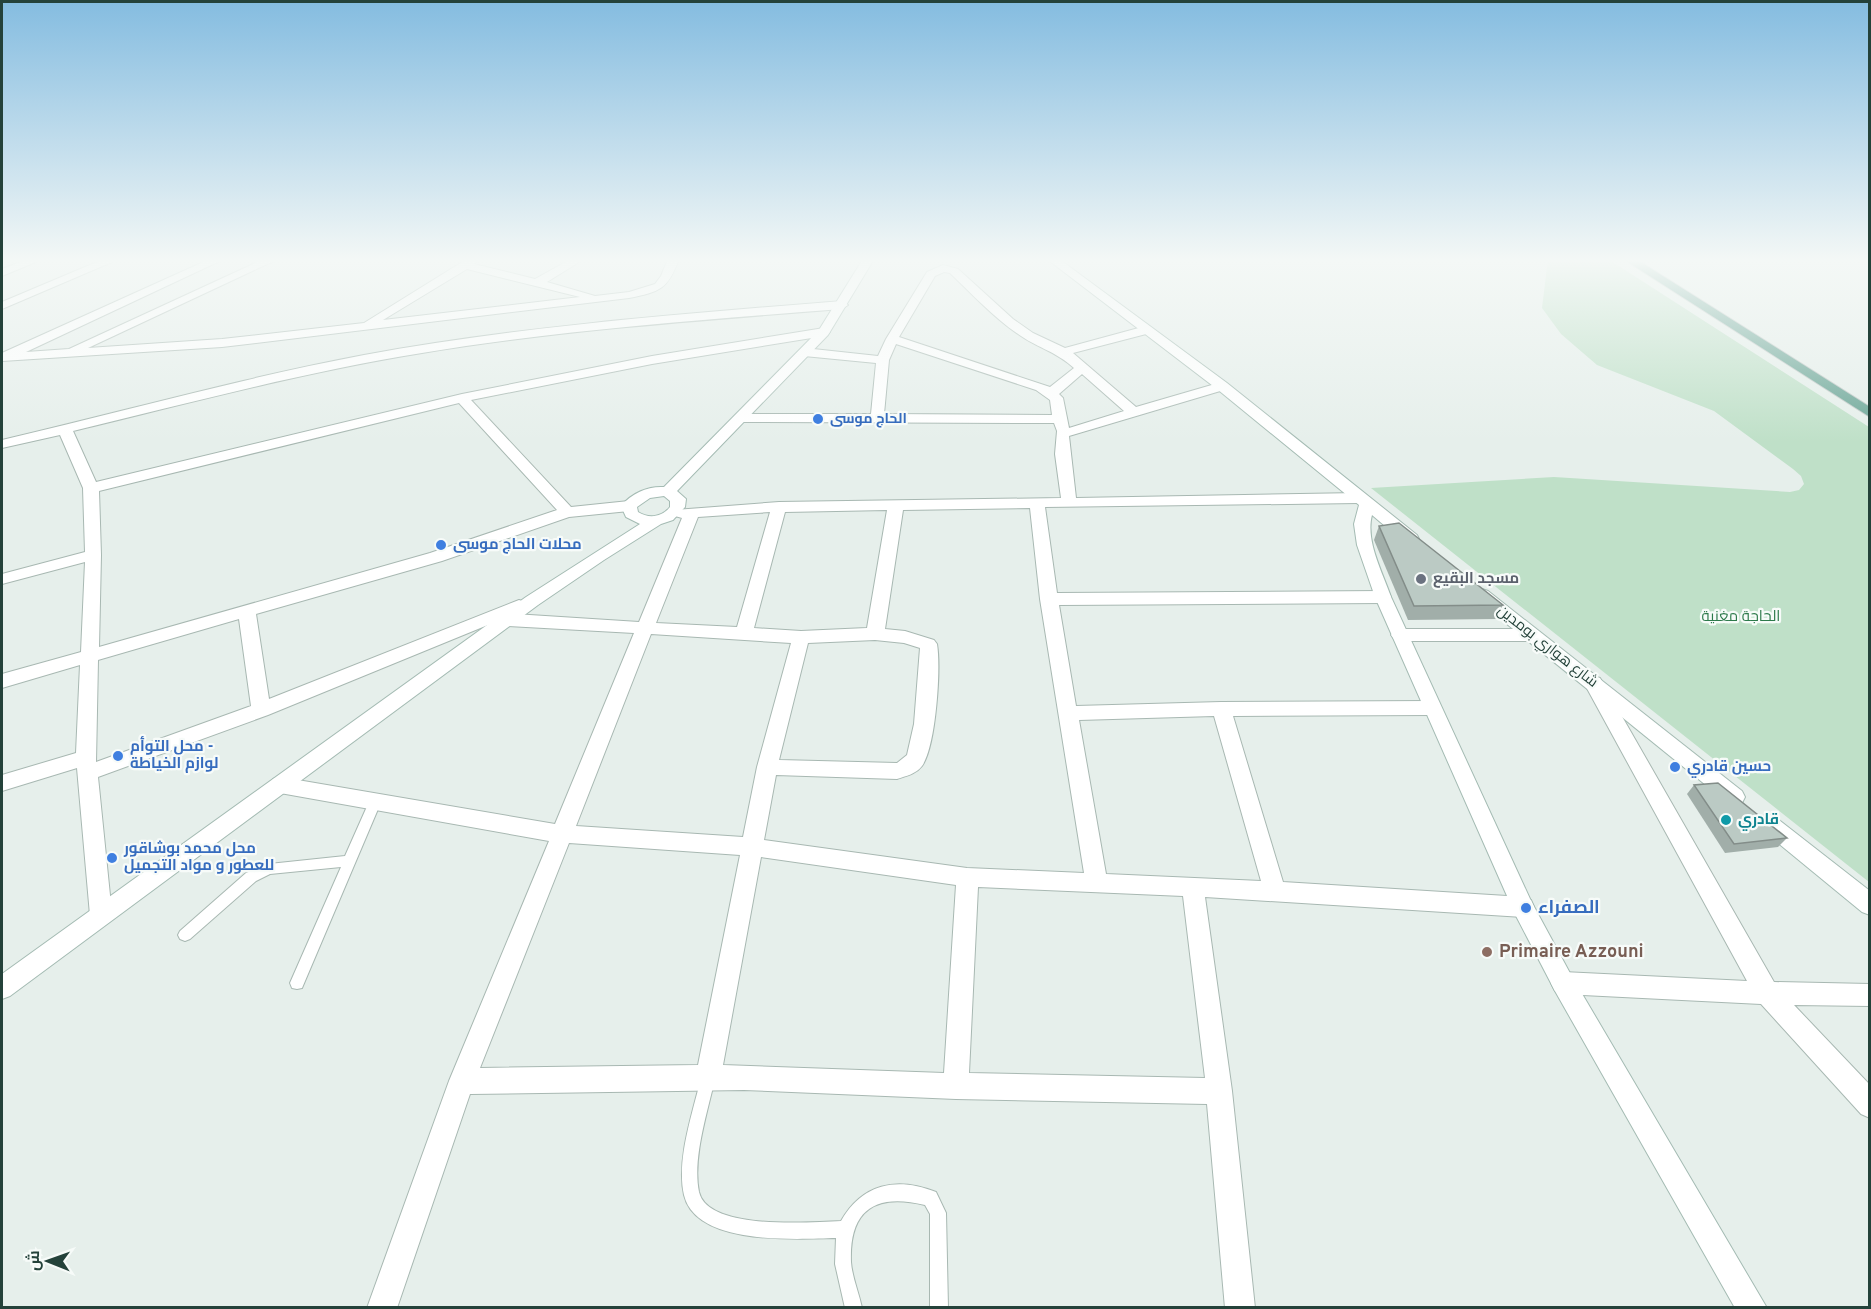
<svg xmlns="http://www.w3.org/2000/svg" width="1871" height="1309" font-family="Overpass,Cairo,sans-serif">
	<rect width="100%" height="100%" fill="#e6efeb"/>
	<path fill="#bfe0c8" d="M1548,259H1608L1869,427V882L1371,488L1554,477L1790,492L1799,490L1804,484L1801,476L1793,469L1714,411L1597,365L1561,334L1542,308Z"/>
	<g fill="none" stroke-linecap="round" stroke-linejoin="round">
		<g stroke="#a8b8b2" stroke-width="2">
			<g id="lane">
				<path d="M375,797L379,799L381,802L302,988L297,989L292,988L290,983L341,867L270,874L256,881L190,939L185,941L180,939L178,935L180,931L246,873L269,864L345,856L369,802L371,799Z"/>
				<path d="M708,1071L713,1073L715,1078C708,1111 692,1158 699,1192C708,1231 810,1222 841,1221C862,1184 896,1176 936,1192L946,1213L948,1308H930V1214L925,1205C876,1193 849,1209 851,1262C852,1277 859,1293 862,1308H845L835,1264L836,1238C796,1239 696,1246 684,1195C676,1160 693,1112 701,1078L703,1073Z"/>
			</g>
		</g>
		<g stroke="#a8b8b2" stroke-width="2">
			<g id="street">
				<path d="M28,259H43L2,276V269Z"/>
				<path d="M104,259H119L2,309V302Z"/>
				<path d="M210,259H224L26,352L69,349L264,259H278L88,348L222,339L364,323L467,259H478L474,264L535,279L571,259H584L547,282L595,296L629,292L655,284L661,276L668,259H679C668,289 660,292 629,298L222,347L2,361V353ZM467,269L580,297L383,320Z"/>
				<path d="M943,265L958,269L1013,319L1033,333L1065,348L1146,326L1150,327V333L1073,353L1136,407L1222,382L1229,386L1227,389L1069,436L1076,498L1359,493L1367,498L1359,503L1045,507L1057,593L1383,591L1389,593L1391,597L1389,601L1383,603L1059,605L1076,706L1221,702L1432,701L1439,703L1441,708L1439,713L1432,715L1233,716L1283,882L1523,897L1531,900L1534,907L1531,914L1523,917L1205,897L1232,1091L1255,1308H1225L1207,1104L956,1099L744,1090L470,1094L397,1308H367L449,1081L549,841L280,793L273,791L270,785L273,779L280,777L555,824L634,633L508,626L502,624L500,620L268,715L98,777L112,915L109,922L101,925L93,922L90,915L77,768L2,791V775L76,753L80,665L2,688V674L81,652L85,562L2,584V574L85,552L83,488L60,435L2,448V440C122,412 242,378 364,355C522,326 682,314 842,301L848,305L842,309C702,320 561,330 422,353C304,372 189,403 73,431L96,482L462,394L652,356L824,328L830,332L824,336L652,364L471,400L571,507L629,501L637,506L629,511L569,517L442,561L256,614L269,699L519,600L525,602L528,606L525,610L514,614L639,622L682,518L675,516L672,513L675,510L779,502L1061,498L1055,454L1057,431L1054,423L740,422L733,418L740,414H871L876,363L804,356L798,352L804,348L878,356L886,339L927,272ZM944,272L950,273C973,295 995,319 1021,336C1040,349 1055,351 1074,368L1050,387L899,337L935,276ZM896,344L1036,390L1050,400L1052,415L884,414L889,360ZM1082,374L1124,411L1069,428L1063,398L1059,394ZM459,403L557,510L430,553L99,647L101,555L99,491ZM1030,508L1040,599L1084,873L967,868L764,840L776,775L897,779C906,776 916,774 922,766C936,746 941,668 937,644L934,640L905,631L885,629L903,510ZM887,510L867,628L801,631L754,628L785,512ZM770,512L737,627L656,623L698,517ZM239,619L251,706L96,762L98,660ZM651,634L791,643L757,767L743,837L576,826ZM875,640L904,643L920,648L914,724L907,755L897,763L779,760L808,643ZM1214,716L1261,881L1106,874L1079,720ZM569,843L740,855L698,1065L480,1068ZM761,857L956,885L944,1073L723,1065ZM978,887L1183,896L1205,1078L969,1073Z"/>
				<path d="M1400,629H1531L1537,631L1540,635L1537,639L1531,641H1400L1394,639L1391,635L1394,631Z"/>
				<path d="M1593,676L1600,678L1774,982L1870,984V1006L1794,1005L1870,1085V1118L1861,1114L1761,1004L1563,994L1555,991L1551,983L1555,975L1563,972L1747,981L1584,683L1586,678Z"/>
			</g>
		</g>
		<g stroke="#a4bbb3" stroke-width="2">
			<g id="secondary">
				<path d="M863,259H874L828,335L677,491L686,499L685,507L673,520L661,524L604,560L538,605L10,996L2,999V974L526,597L640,524L626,517L621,506C632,493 648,486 664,487L819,330ZM664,496L670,501V507C662,517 649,519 638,512L637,507L650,498Z"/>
				<path d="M1047,259H1059L1227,383L1417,535L1419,539L1417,543H1405L1372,515C1365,541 1383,573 1391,597L1531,901L1571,975L1767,1308H1735L1555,991L1515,914L1375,597L1357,545L1354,524L1359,505L1217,389Z"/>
				<path d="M1482,589L1488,591L1742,791L1745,797L1742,803L1735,805L1728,803L1476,599L1474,595L1476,591Z"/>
				<path d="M1768,814L1775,817L1870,891V915L1862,912L1761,829L1758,823L1761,817Z"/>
			</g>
		</g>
		<g stroke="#c2cac8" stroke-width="2">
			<path id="primary" d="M1623,259H1636L1870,407V417Z"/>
		</g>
		<use href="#lane" fill="#fff" fill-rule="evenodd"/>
		<use href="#street" fill="#fff" fill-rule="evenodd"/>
		<use href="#secondary" fill="#fff" fill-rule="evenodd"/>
		<use href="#primary" fill="#6aa596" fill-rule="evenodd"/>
	</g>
	<g fill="#a1aea9">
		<path d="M1379,526L1503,605L1496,619L1408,620L1374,540Z"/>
		<path d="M1694,785L1787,838L1778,847L1725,853L1687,794Z"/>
	</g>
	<g fill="#bbcac4" stroke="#838d89" stroke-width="1.5">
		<path d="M1399,523L1503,605L1414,606L1379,526Z"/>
		<path d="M1718,783L1787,838L1734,844L1694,785Z"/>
	</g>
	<linearGradient id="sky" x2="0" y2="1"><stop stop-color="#84bce0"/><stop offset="0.59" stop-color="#f4f8f6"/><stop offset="1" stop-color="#f4f8f6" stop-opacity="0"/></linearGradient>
	<rect width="1871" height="442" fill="url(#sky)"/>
	<g fill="#3f7fe0" stroke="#f7fbf9" stroke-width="2">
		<circle cx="818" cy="419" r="6"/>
		<circle cx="441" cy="545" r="6"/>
		<circle cx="118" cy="756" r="6"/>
		<circle cx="1675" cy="767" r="6"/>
		<circle cx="112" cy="858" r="6"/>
		<circle cx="1526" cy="908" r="6"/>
	</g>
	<circle fill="#6b7280" stroke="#f7fbf9" stroke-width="2" cx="1421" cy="579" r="6"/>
	<circle fill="#0f9aa8" stroke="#f7fbf9" stroke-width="2" cx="1726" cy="820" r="6"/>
	<circle fill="#8d6e63" stroke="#f7fbf9" stroke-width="2" cx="1487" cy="952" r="6"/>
	<g text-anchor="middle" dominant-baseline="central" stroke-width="4.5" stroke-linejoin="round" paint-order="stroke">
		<g font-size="14" font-weight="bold" fill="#366cbe" stroke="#f7fbf9" text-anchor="start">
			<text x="830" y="419">الحاج موسى</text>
		</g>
		<g font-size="15" font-weight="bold" fill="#366cbe" stroke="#f7fbf9" text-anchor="start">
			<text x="453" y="545">محلات الحاج موسى</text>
			<text x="130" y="747">محل التوأم -<tspan x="130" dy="17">لوازم الخياطة</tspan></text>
			<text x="1687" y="767">حسين قادري</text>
			<text x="124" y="849">محل محمد بوشاقور<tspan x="124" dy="17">للعطور و مواد التجميل</tspan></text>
		</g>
		<g font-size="15" font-weight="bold" fill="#5b616d" stroke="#f7fbf9" text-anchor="start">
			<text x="1433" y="579">مسجد البقيع</text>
		</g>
		<g font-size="15" fill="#2d7a4b" stroke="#f7fbf9">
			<text x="1741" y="617">الحاجة مغنية</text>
		</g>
		<g font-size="15" fill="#24423a" stroke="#f7fbf9">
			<text transform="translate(1547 647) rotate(38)">شارع هواري بومدين</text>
		</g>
		<g font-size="15" font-weight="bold" fill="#0d838f" stroke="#f7fbf9" text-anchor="start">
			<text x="1738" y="820">قادري</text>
		</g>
		<g font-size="18" font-weight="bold" fill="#366cbe" stroke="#f7fbf9" text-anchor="start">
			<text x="1538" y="908">الصفراء</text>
		</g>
		<g font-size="18" font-weight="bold" fill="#785e54" stroke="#f7fbf9" text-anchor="start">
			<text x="1499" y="952">Primaire Azzouni</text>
		</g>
	</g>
	<rect width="1871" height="1309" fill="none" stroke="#24423a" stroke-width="6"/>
	<g transform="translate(48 1261) rotate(271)" stroke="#f7fbf9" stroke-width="4.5" paint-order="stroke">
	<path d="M0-4.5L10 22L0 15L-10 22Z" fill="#24423a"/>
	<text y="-9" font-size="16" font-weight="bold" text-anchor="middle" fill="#24423a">ش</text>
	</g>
</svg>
